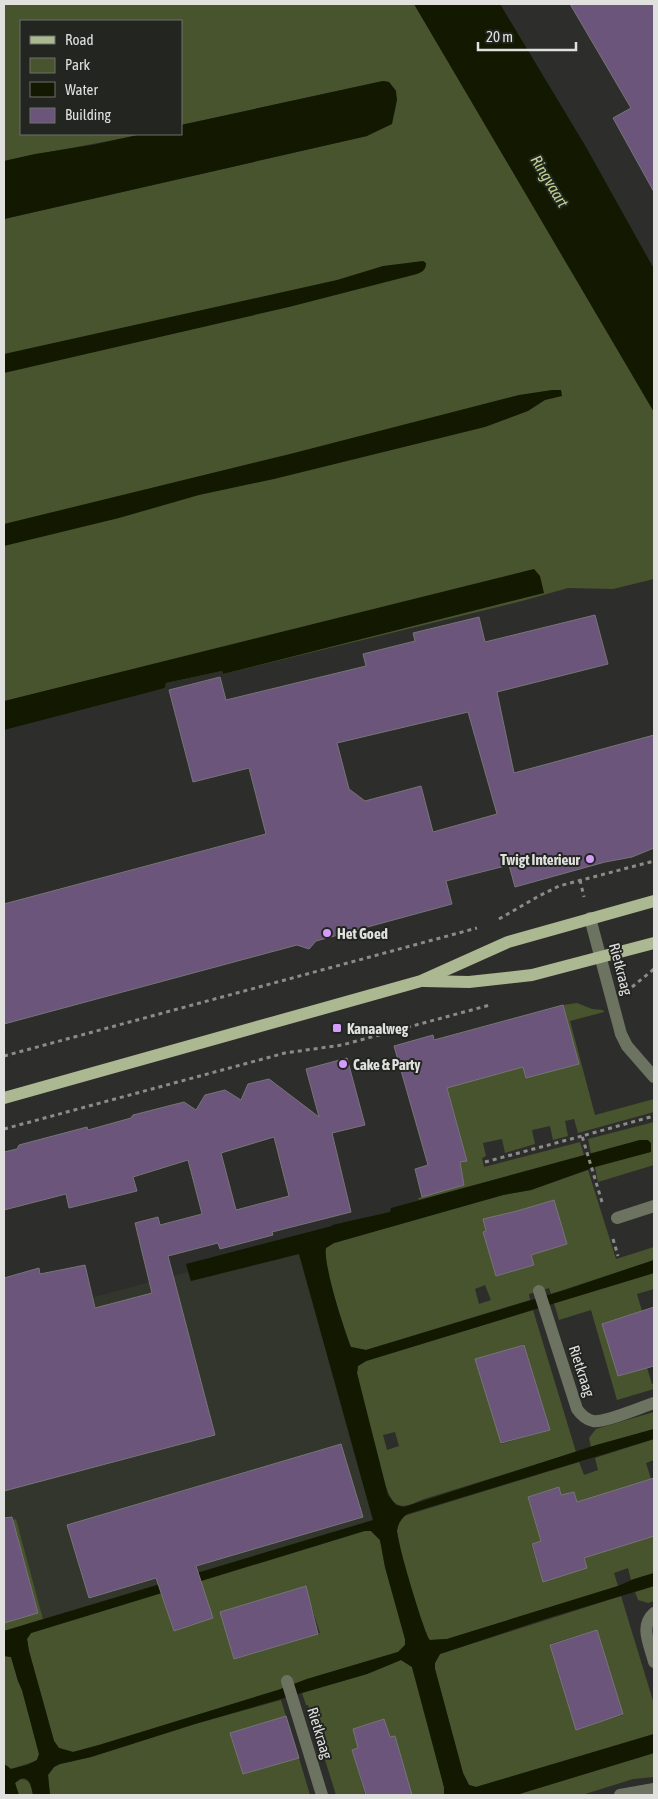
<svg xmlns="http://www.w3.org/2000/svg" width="658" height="1799" font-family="'Asap Condensed',sans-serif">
	<rect width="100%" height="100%" fill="#2d2e2b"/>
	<path fill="#33362d" d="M299,1254L373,1521L43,1619L16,1519L4,1522V1321L188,1272L191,1281Z"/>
	<g fill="#48542d" fill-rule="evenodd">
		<path d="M4,4H414L654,412V579L613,589L568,588L522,601L223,674L222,671L166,683L165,688L4,725V219L367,136L396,91L389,82L383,81L181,125V21H21V134H143C97,144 50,151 4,161Z"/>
		<path d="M577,1003L592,1009L603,1010L604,1012L570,1021L595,1115L654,1099V1112L578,1133L574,1119L565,1121L568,1136L553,1140L550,1126L532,1130L535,1144L505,1153L502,1139L483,1143L486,1156L482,1158L484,1167L580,1142L584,1155L419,1200L418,1198L464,1185L460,1162L467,1160L434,1040L438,1039L523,1067L526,1078L579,1064L563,1005Z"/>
		<path d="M654,1122V1165L598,1182L595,1167L640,1140L591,1154L588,1139Z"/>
		<path d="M588,1170L616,1259L654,1247V1260L551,1294L549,1288L529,1294L530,1300L366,1350L351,1347C346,1334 321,1260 325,1250C327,1246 331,1245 334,1243L503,1195L531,1190ZM554,1200L567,1244L531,1255L534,1265L496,1276L483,1232L486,1231L484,1222ZM485,1285L491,1300L479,1304L475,1289Z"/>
		<path d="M654,1273V1289L637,1294L645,1321L634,1325L652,1384H654V1389L617,1400L591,1310L559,1320L554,1303Z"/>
		<path d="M533,1310L576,1452L424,1499C415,1502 404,1510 395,1503C382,1494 362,1393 357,1373L358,1366L366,1361ZM524,1344L550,1430L501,1444L499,1436L520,1346ZM395,1432L399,1446L387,1450L383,1435Z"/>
		<path d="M654,1412V1429L591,1447L589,1438L596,1429Z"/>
		<path d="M654,1439V1460L646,1463L654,1488L649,1491L654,1509V1573L631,1580L628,1568L614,1573L618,1586L447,1639L430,1640L427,1639L403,1562L397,1531L399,1523L404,1516L579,1462L584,1475L598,1470L595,1458ZM559,1487L561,1495L574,1492L586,1529L576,1533L587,1568L543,1581L531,1544L541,1541L528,1497Z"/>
		<path d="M16,1519L43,1619L4,1631V1623L38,1613L23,1557L4,1562V1522Z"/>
		<path d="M365,1531H371L380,1540L385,1567L405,1639V1645L398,1652L307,1679L278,1690L99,1745L73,1752L59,1748L54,1741L29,1651L27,1639L31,1633ZM306,1586V1590L320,1633L234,1659L220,1612ZM205,1594L213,1618L174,1631L166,1607Z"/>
		<path d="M654,1586V1601L648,1603L638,1600L635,1592Z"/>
		<path d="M621,1596L654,1704V1734L476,1787L469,1785L463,1773L435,1669V1663L440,1654ZM597,1630L623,1715L576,1729L550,1644Z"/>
		<path d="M4,1656L11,1657L18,1681L22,1690L39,1754L37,1760L33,1762L11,1769L4,1764Z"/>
		<path d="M401,1660L412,1667L444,1787V1795H402L411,1793L395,1736L390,1737L384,1719L353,1729L358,1748L352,1750L365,1795H336L308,1705H306L302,1693L367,1674Z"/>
		<path d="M281,1700L286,1716L230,1733L243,1774L299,1758L310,1795H50L48,1775L54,1767L60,1764L91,1757L195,1724Z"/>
		<path d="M654,1753V1777L633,1779L582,1795H516Z"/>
		<path d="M21,1779C31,1780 32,1786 33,1795H19L15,1783Z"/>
	</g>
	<g fill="#121900" fill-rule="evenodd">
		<path d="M414,4H500L586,147L654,269V412Z"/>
		<path d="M383,81L389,82L396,91L397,100L392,124L367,136L4,219V161L35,154L92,145L143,134H181V125Z"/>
		<path d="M423,261L426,263C426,270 422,272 417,274L289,307L4,373V354L337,280L383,266Z"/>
		<path d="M552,390H561L562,396L545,400L528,411L485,427L274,479L199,495L119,518L4,546V524L290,454L519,395Z"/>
		<path d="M534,569L540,576L544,593L223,674L222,671L166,683L165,688L4,730V701Z"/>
		<path d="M640,1140H648L651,1143V1152L595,1167L531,1190L503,1195L334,1243L326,1248C323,1264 344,1330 351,1347L366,1350L568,1289L654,1260V1273L366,1361L358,1366L357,1373L388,1495L396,1505L404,1507L596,1445L654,1429V1439L407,1514C402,1518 398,1523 397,1530C396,1539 425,1636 430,1640L447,1639L618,1586L634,1579L654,1573V1586L548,1618L440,1654L435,1663V1669L463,1773L469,1785L476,1787L654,1734V1753L516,1795H444V1787L412,1667L401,1660L367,1674L195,1724L91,1757L60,1764L54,1767L48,1775L50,1795H33C31,1785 28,1771 15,1783L19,1795H4V1764L11,1769L27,1765L37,1760L39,1754L22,1690L18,1681L11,1657L4,1656V1631L373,1520L299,1254L191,1281L186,1264L332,1226V1225L390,1212L391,1208ZM364,1531H371L380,1540L385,1567L405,1639V1645L398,1652L307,1679L278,1690L99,1745L73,1752L59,1748L54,1741L29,1651L27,1639L31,1633Z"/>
	</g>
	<g fill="#6b557b" stroke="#777578" fill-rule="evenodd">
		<path d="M570,4H654V192L613,118L631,108Z"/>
		<path d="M595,615L608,664L497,692L514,773L654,735V848L632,857L605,862L515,887L509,865L446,881L452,904L316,941L309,949L297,945L4,1024V904L266,834L249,768L193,782L169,690L220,677L226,700L366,666L363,654L415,641L413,633L479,617L485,642ZM468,712L497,814L433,832L421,786L365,801L349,789L337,743Z"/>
		<path d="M563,1005L579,1064L526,1078L523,1067L447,1088L467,1161L460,1162L464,1185L422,1197L415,1169L428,1165L394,1046L433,1035L434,1040Z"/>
		<path d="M347,1058L365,1125L332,1133L351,1212L272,1232L273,1235L220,1249L218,1243L168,1256L215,1435L4,1491V1278L39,1268L40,1274L85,1265L95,1308L152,1293L135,1223L158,1217L160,1225L202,1214L188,1160L133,1177L137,1191L69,1208L66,1194L4,1210V1152L17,1149L19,1145L87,1127L88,1130L131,1118L133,1115L184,1102L196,1110L205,1095L225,1090L241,1100L248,1084L269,1079L319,1117L306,1069ZM274,1137L289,1196L236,1210L221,1153Z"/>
		<path d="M554,1200L567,1244L531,1255L534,1265L496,1276L483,1232L486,1231L483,1219L517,1211Z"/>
		<path d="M654,1307V1366L618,1376L602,1324Z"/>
		<path d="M524,1345L550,1430L501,1443L475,1359Z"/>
		<path d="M341,1444L363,1517L196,1566L213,1618L174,1631L156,1578L89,1598L67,1525Z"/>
		<path d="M654,1478V1536L584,1558L587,1568L543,1582L532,1544L541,1541L528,1497L559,1487L561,1495L574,1492L577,1502Z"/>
		<path d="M12,1517L38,1613L4,1623V1518Z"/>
		<path d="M306,1586L318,1634L234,1659L220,1612Z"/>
		<path d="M597,1630L623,1714L576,1730L550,1645Z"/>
		<path d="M286,1716L299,1758L243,1774L230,1733Z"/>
		<path d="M384,1719L390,1737L395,1736L412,1795H366L352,1750L358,1748L353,1729Z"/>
	</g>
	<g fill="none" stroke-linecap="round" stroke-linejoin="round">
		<g stroke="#8b8c89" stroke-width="3" stroke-dasharray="4 4" stroke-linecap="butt">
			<path d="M580,880L584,897"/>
			<path d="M499,919L539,896L559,886L654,861"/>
			<path d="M632,987L654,969"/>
			<path d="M4,1056L477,928"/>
			<path d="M4,1129L285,1053L342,1045L490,1005"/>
			<path d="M485,1162L582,1136"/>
			<path d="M602,1202L582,1136L654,1116"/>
			<path d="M613,1239L618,1256"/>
		</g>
		<g stroke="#6d7361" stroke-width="12">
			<path d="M590,918L621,1034L627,1046L654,1077"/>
			<path d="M617,1218L654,1206"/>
			<path d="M539,1291L577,1409C581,1415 585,1419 593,1421C604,1423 641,1407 654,1403"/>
			<path d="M654,1613C639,1626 650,1645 654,1662"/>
			<path d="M287,1681L322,1795"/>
			<path d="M620,1795L654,1789"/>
		</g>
		<g stroke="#abb891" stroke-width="12">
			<path d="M424,981L469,982L532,975L654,943"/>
			<path d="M4,1098L421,981L508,942L654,901"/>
		</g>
	</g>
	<g fill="#d49cfb" stroke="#232521" stroke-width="2">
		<circle cx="590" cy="859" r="5"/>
		<circle cx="327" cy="933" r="5"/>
		<rect x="332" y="1023" width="10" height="10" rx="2.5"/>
		<circle cx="343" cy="1064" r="5"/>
	</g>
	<g text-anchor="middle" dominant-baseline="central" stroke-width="4" stroke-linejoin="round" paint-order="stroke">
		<g font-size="15" font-weight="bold" fill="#e0e1df" stroke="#232521" text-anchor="start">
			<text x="580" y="859" text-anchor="end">Twigt Interieur</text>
			<text x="337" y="933">Het Goed</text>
			<text x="347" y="1028">Kanaalweg</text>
			<text x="353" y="1064">Cake &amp; Party</text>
		</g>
		<g font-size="15" fill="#e0e1df" stroke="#232521">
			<text transform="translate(621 969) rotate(75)">Rietkraag</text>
			<text transform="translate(582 1371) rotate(72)">Rietkraag</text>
			<text transform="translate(320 1733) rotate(73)">Rietkraag</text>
		</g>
		<g font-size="16" font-style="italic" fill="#bed48e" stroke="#232521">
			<text transform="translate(550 181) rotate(59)">Ringvaart</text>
		</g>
	</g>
	<rect width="658" height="1799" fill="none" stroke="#e0e1df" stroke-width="10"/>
	<rect x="20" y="20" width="162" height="115" fill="#232521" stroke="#6f706d"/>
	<rect x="30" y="36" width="25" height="8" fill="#abb891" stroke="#6f706d"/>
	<text x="65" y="45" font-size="15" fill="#e0e1df">Road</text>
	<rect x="30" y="58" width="25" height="15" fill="#48542d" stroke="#6f706d"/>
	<text x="65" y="70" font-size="15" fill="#e0e1df">Park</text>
	<rect x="30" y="82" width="25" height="15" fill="#121900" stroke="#6f706d"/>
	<text x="65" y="95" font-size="15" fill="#e0e1df">Water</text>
	<rect x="30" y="108" width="25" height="15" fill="#6b557b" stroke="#6f706d"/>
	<text x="65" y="120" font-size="15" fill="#e0e1df">Building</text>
	<path d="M478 42v8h98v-8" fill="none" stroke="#e0e1df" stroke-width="2.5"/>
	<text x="486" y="42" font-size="15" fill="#e0e1df" stroke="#232521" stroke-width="4" paint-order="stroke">20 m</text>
</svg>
